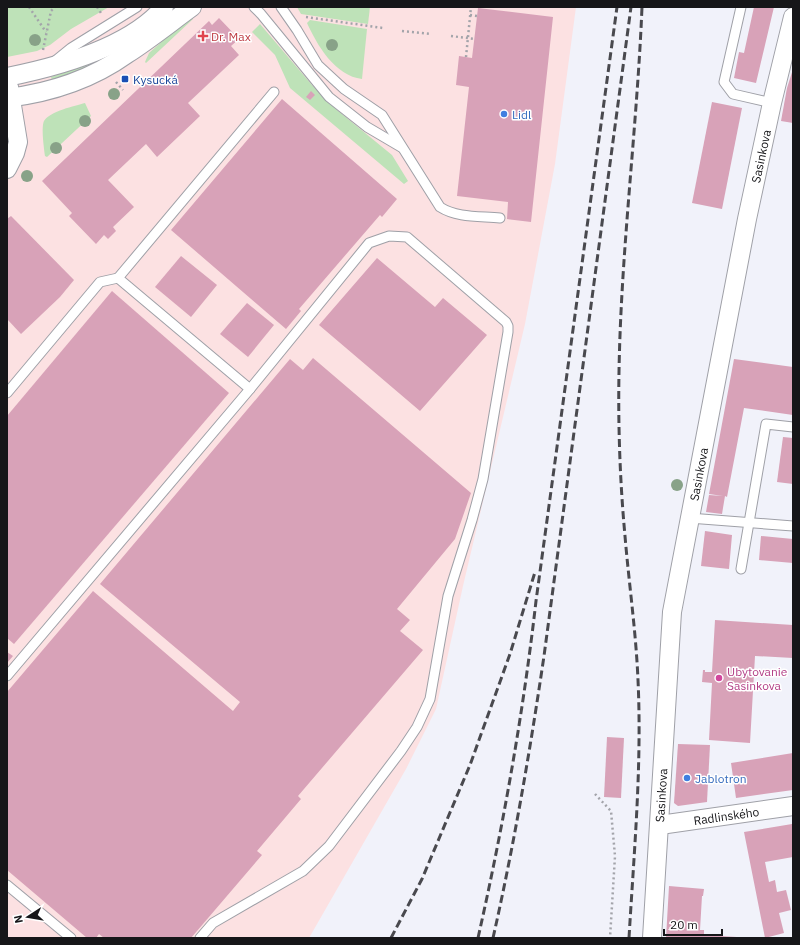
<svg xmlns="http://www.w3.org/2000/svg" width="800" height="945" font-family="'IBM Plex Sans',sans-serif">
	<rect width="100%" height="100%" fill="#f1f2fa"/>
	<path fill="#fce1e2" d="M7,7H576L555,164L525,324L463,586L436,709L406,769L309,938H7Z"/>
	<g fill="#bee2b8">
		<path d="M7,7H109L71,29L50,45L37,51L7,57Z"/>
		<path d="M297,7H370L368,24L301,14Z"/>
		<path d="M192,17L193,19L146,63L145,62L149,53L176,29Z"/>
		<path d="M310,20L367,29L362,79C335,76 317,45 307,23Z"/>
		<path d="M260,24L312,85L337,110L392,155L408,181L404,184L290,88L275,55L252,32Z"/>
		<path d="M91,63L92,64L90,67L52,80L51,77Z"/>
		<path d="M85,103L91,116L47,157L45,156C44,148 41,127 44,121C50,111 75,106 85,103Z"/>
	</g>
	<g fill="#d8a2b8">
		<path d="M754,7H774L756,83L734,78L739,52L744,53Z"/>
		<path d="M478,8L553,17L531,222L507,219L508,202L457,196L469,87L456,85L459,56L472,58Z"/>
		<path d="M219,18L239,39L231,46L239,55L188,103L200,116L157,157L146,144L108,180L134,207L113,227L116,231L108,239L104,235L96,244L69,216L72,213L42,181L209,21L212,25Z"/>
		<path d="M793,69V123L781,121L787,88Z"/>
		<path d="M311,91L315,95L310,100L306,97Z"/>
		<path d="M282,99L397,199L382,217L380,215L299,309L301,311L286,329L171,230Z"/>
		<path d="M712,102L742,108L722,209L692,203Z"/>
		<path d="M11,216L74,280L60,297L21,334L7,319V219Z"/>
		<path d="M181,256L217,285L191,317L155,287Z"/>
		<path d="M377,258L435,307L443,298L487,335L420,411L319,325Z"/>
		<path d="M112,291L229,393L14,644L7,638V416Z"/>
		<path d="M247,303L274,325L248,357L220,334Z"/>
		<path d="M313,358L471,493L455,539L397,609L410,620L400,631L423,650L298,796L301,799L257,851L262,855L191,938H104L99,934L96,938H87L7,870V692L93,591L233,711L240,702L100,584L290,359L303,370Z"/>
		<path d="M734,359L793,367V415L744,408L727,497L725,496L722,514L706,512L709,495L723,496L709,494Z"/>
		<path d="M783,437L793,438V484L777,482Z"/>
		<path d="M705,531L732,535L729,569L701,566Z"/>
		<path d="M761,536L793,539V563L759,560Z"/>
		<path d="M715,620L793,625V658L755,656L750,743L709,740L712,683L702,682L703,670H705V672H712Z"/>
		<path d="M7,652L13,656L7,663Z"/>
		<path d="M607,737L624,738L621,798L604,797Z"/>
		<path d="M678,744L710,745L707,802L678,806L674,803Z"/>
		<path d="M793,753V790L736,798L731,763Z"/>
		<path d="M792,824L793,857L765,862L769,882L775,880L777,892L786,890L791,910L779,913L784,933L765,938L744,832Z"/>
		<path d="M669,886L704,889L703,896H702L700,930H704V935L737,937V938H666Z"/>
	</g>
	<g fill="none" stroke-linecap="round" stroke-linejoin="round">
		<g stroke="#9fa0a7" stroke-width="11">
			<g id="service">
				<path d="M254,7L261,14L329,97L367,127L401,147"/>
				<path d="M281,7L297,30L318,65L344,89L382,115L440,207C457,218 480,216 500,218"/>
				<path d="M741,7L724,82L733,94L772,103"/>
				<path d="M55,61L71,48L137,7"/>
				<path d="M118,278L274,92"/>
				<path d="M7,393L100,282L118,278L250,389"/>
				<path d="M689,518L793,526"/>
				<path d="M741,569L766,424L793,427"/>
				<path d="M7,676L250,389L369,243L389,236L407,237L506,322L508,326V332L483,479L472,520L448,596L430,699L417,727L401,751L329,846L303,871L213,923L200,938"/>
				<path d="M7,885L71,938"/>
			</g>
		</g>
		<g stroke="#9fa0a7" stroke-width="20">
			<g id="minor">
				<path d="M7,77C57,67 130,47 164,7"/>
				<path d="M7,98C49,93 92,79 127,54C149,40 170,23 192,7"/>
				<path d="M7,169L15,153L18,142L9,87"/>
				<path id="s1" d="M660,825L793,806"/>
				<path id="s2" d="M652,938L672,612L747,219L772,103L793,17"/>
			</g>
		</g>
		<g stroke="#a3a4aa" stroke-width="2.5" stroke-dasharray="2 3" stroke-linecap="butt">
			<path d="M29,7L46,32"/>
			<path d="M97,7L101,13"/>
			<path d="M470,15L477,16"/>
			<path d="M306,17L383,28"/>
			<path d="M402,31L431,34"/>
			<path d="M451,36L475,39"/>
			<path d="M43,50L51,11L55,7"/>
			<path d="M466,57L471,7"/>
			<path d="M116,82L123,90"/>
			<path d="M595,794L611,811L615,856L610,938"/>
		</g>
		<use href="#service" stroke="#fff" stroke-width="9"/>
		<use href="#minor" stroke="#fff" stroke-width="18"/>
		<g stroke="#49494e" stroke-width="3" stroke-dasharray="8 4" stroke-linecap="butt">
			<path d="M391,938L422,879L470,765L510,654L535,572"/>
			<path d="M478,938C503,827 523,715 536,601L617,7"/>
			<path d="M493,938C514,845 530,751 544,656L631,7"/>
			<path d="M629,938C634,852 642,766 638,680C636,632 629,584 625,536C620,482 618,426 619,372C621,250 637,129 642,7"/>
		</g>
	</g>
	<g fill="#88a288">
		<circle cx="35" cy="40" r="6"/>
		<circle cx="332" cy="45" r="6"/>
		<circle cx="114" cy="94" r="6"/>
		<circle cx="85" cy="121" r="6"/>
		<circle cx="56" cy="148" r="6"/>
		<circle cx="27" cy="176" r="6"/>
		<circle cx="677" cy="485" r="6"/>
	</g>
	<path fill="#e0444e" stroke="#fff" stroke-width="1.5" d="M201 30h4v4h4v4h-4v4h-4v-4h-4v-4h4z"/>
	<rect fill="#1a4fb4" stroke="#fff" stroke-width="1.5" x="121" y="75" width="8" height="8" rx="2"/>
	<g fill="#3f7fe0" stroke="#fff" stroke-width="1.5">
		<circle cx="504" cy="114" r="4"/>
		<circle cx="687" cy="778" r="4"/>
	</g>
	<circle fill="#d1479c" stroke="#fff" stroke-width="1.5" cx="719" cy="678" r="4"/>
	<g text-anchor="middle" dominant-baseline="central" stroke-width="3" stroke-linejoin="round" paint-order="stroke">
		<g font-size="12" fill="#be3a42" stroke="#fff" text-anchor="start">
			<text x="211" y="36">Dr. Max</text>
		</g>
		<g font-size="12" fill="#164399" stroke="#fff" text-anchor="start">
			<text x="133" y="79">Kysucká</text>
		</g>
		<g font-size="12" fill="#366cbe" stroke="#fff" text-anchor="start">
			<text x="512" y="114">Lidl</text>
			<text x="695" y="778">Jablotron</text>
		</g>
		<g font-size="12" fill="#161619" stroke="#fff">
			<text stroke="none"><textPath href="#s2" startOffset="791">Sasinkova</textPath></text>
			<text stroke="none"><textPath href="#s2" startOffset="467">Sasinkova</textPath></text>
			<text stroke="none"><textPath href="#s2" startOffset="143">Sasinkova</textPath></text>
			<text stroke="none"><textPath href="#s1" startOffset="67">Radlinského</textPath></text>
		</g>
		<g font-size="12" fill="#b23c85" stroke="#fff" text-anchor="start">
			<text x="727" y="671">Ubytovanie<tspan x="727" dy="14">Sasinkova</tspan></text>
		</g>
	</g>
	<rect width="800" height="945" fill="none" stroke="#161619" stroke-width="16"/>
	<g transform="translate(28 917) rotate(258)" stroke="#ffffff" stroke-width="3" paint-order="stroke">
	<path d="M0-3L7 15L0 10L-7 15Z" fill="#161619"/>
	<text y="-6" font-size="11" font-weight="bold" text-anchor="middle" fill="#161619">N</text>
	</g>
	<path d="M664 929v6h58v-6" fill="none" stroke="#161619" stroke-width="2"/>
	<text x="670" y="929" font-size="12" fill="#161619" stroke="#ffffff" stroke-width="3" paint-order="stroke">20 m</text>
</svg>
